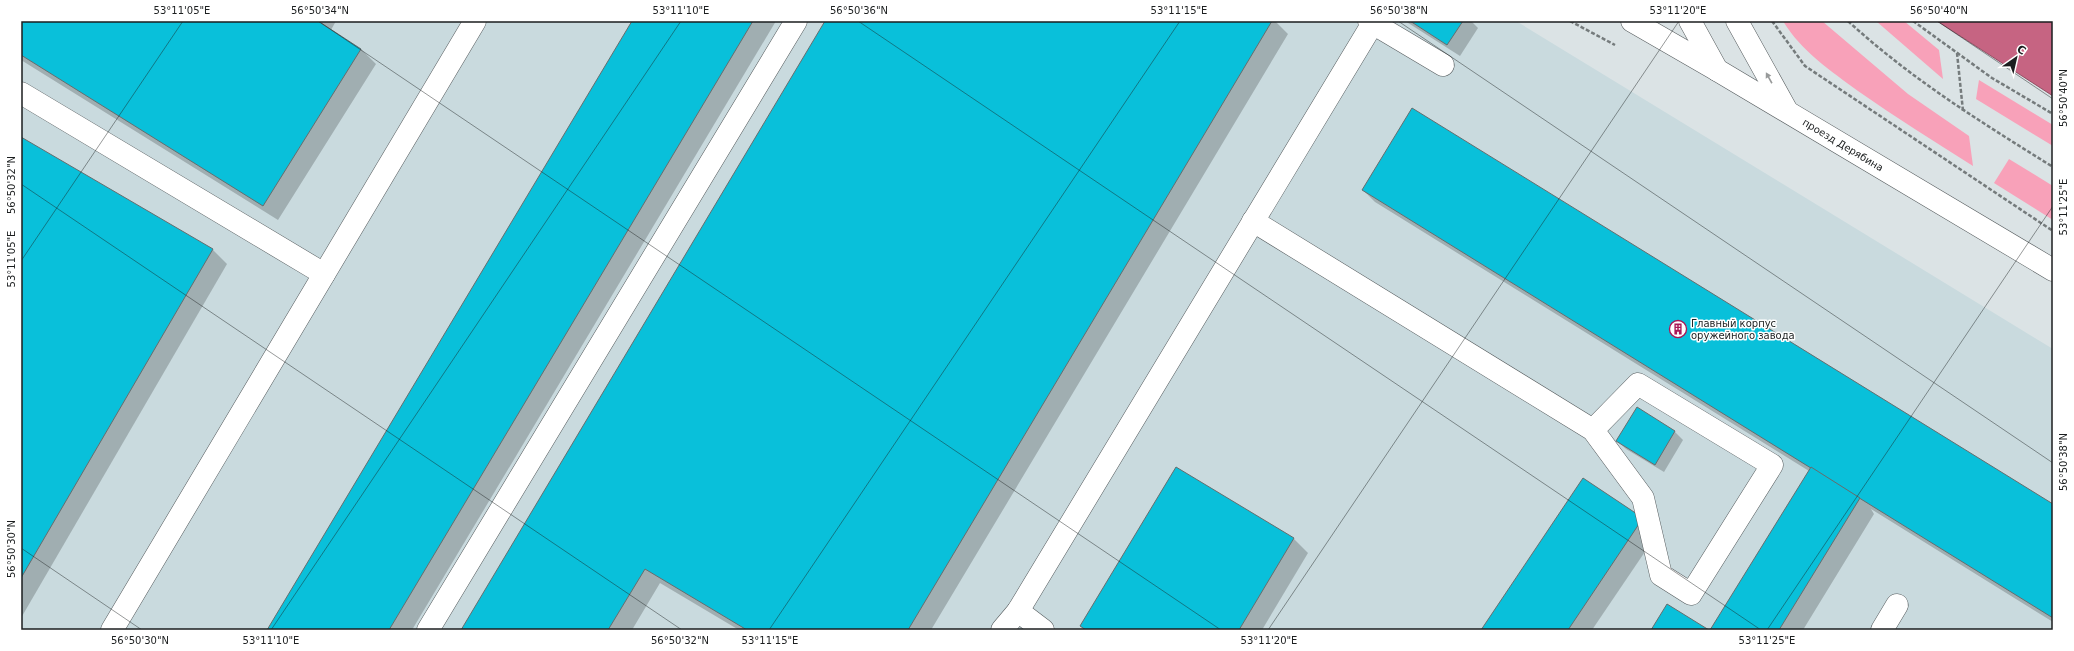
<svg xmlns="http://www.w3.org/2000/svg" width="2074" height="651" font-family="'DejaVu Sans',sans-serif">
	<rect width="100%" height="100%" fill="#dbe3e5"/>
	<path fill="#c9dade" d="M21,21H1516L2053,349V630H21Z"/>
	<g fill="#f8a1b9">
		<path d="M1783,21H1822L1908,94L1969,136L1973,166C1934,141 1895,117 1858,91C1831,71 1801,51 1783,21Z"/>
		<path d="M1876,21H1904L1939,50L1943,79Z"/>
		<path d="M1979,80L2053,125V146L1976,99Z"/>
		<path d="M2009,159L2053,186V220L1994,183Z"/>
	</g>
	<path fill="#c66482" stroke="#934f64" d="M1937,21H2053V96Z"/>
	<g fill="#0003">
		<path d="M21,21H336L331,30L361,49L376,64L278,220L21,60Z"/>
		<path d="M633,21H776L412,630H269Z"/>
		<path d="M826,21H1275L1288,34L931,630H739L660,583L632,630H462Z"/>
		<path d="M1405,21H1471L1478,28L1460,56Z"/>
		<path d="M21,138L213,250L227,264L21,618Z"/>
		<path d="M1363,190L2053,505V622L1871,509L1874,514L1803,630H1711L1809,471L1375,202Z"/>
		<path d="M1637,408L1675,432L1683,440L1664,472L1626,449L1617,441Z"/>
		<path d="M1177,468L1294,539L1308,553L1262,630H1085L1081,626Z"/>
		<path d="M1583,479L1657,534L1592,630H1482Z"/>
	</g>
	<g fill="#09c0da" stroke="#666d6e">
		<path d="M21,21H318L361,49L263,206L21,55Z"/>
		<path d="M632,21H753L389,630H267Z"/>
		<path d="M825,21H1272L908,630H747L645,569L608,630H461Z"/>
		<path d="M1410,21H1463L1447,45Z"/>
		<path d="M1412,108L2053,504V618L1362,190Z"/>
		<path d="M21,137L213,249L21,578Z"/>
		<path d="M1637,407L1675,431L1655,465L1616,441Z"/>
		<path d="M1176,467L1294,538L1239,630H1086L1080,626Z"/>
		<path d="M1811,467L1860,498L1779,630H1710Z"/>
		<path d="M1583,478L1643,518L1568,630H1481Z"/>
		<path d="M1667,604L1709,630H1651Z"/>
	</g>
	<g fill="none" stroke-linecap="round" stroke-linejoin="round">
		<g stroke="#565c5e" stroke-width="23">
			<g id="minor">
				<path d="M1369,21L1443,65"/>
				<path d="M1632,21L1717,70"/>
				<path d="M21,93L324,274"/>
				<path d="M1253,221L1593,430L1643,498L1661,575L1691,594L1772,465L1638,384L1593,430"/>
				<path d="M1018,611L1043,630"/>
				<path d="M112,630L475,21"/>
				<path d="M428,630L796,21"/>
				<path d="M1002,630L1018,611L1373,23"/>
				<path d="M1882,630L1897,605"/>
			</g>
		</g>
		<g stroke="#565c5e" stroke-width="23">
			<g id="major">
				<path d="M1690,21L1717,70L2053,270"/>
				<path d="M1737,21L1787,111"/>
			</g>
		</g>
		<g stroke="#757b7c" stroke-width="2.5" stroke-dasharray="4 2" stroke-linecap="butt">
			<path d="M1570,21L1615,45"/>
			<path d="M1772,21L1805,66L2053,231"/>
			<path d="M1848,21C1911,79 1981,122 2053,167"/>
			<path d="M1913,21L1992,78L2053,114"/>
			<path d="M1957,53L1963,111"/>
		</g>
		<use href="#minor" stroke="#fff" stroke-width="22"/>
		<use href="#major" stroke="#fff" stroke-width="22"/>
	</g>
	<defs><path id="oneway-solid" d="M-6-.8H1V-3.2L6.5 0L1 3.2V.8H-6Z"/></defs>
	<use fill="#989a9a" href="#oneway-solid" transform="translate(1769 78) rotate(-119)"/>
	<path fill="none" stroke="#1b1e1f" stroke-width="1" stroke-opacity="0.45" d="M318,21L1221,630M858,21L1761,630M1398,21L2053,463M1937,21L2053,99M21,184L682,630M21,261L183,21M21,548L142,630M271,630L681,21M769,630L1180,21M1268,630L1679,21M1767,630L2053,206"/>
	<defs>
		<g id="building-ring" transform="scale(0.9)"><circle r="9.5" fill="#fff" stroke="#a81857" stroke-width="1.5"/><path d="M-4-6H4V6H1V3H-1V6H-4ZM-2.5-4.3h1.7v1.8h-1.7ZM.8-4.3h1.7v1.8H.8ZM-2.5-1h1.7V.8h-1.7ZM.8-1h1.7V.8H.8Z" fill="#a81857"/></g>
	</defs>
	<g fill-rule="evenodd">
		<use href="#building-ring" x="1678" y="329"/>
	</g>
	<g text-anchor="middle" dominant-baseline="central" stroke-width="3" stroke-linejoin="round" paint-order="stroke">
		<g font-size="10" fill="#1b1e1f" stroke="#fff">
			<text transform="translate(1843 145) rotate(31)">проезд Дерябина</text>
		</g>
		<g font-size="10" fill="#1b1e1f" stroke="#fff" text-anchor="start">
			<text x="1691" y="323">Главный корпус<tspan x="1691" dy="12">оружейного завода</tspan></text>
		</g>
	</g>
	<rect width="2074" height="651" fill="none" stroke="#ffffff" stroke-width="44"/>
	<g transform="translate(2016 58) rotate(34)" stroke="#ffffff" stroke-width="3" paint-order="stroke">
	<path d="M0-3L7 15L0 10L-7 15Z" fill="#1b1e1f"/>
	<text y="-6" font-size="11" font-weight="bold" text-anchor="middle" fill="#1b1e1f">С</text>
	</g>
	<rect x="22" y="22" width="2030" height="607" fill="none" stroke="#1b1e1f" stroke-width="1.5"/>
	<g font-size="10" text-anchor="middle" fill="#1b1e1f">
		<text x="182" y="14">53°11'05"E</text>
		<text x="320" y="14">56°50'34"N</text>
		<text x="681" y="14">53°11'10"E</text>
		<text x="859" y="14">56°50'36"N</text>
		<text x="1179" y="14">53°11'15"E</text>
		<text x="1399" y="14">56°50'38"N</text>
		<text x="1678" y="14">53°11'20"E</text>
		<text x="1939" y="14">56°50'40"N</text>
		<text transform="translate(2063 98) rotate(-90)" y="4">56°50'40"N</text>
		<text transform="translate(11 185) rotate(-90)" y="4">56°50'32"N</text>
		<text transform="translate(2063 207) rotate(-90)" y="4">53°11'25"E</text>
		<text transform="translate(11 259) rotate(-90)" y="4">53°11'05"E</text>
		<text transform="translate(2063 462) rotate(-90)" y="4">56°50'38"N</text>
		<text transform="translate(11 549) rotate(-90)" y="4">56°50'30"N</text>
		<text x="140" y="644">56°50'30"N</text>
		<text x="271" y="644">53°11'10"E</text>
		<text x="680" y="644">56°50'32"N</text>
		<text x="770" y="644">53°11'15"E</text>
		<text x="1269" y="644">53°11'20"E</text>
		<text x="1767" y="644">53°11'25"E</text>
	</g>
</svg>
